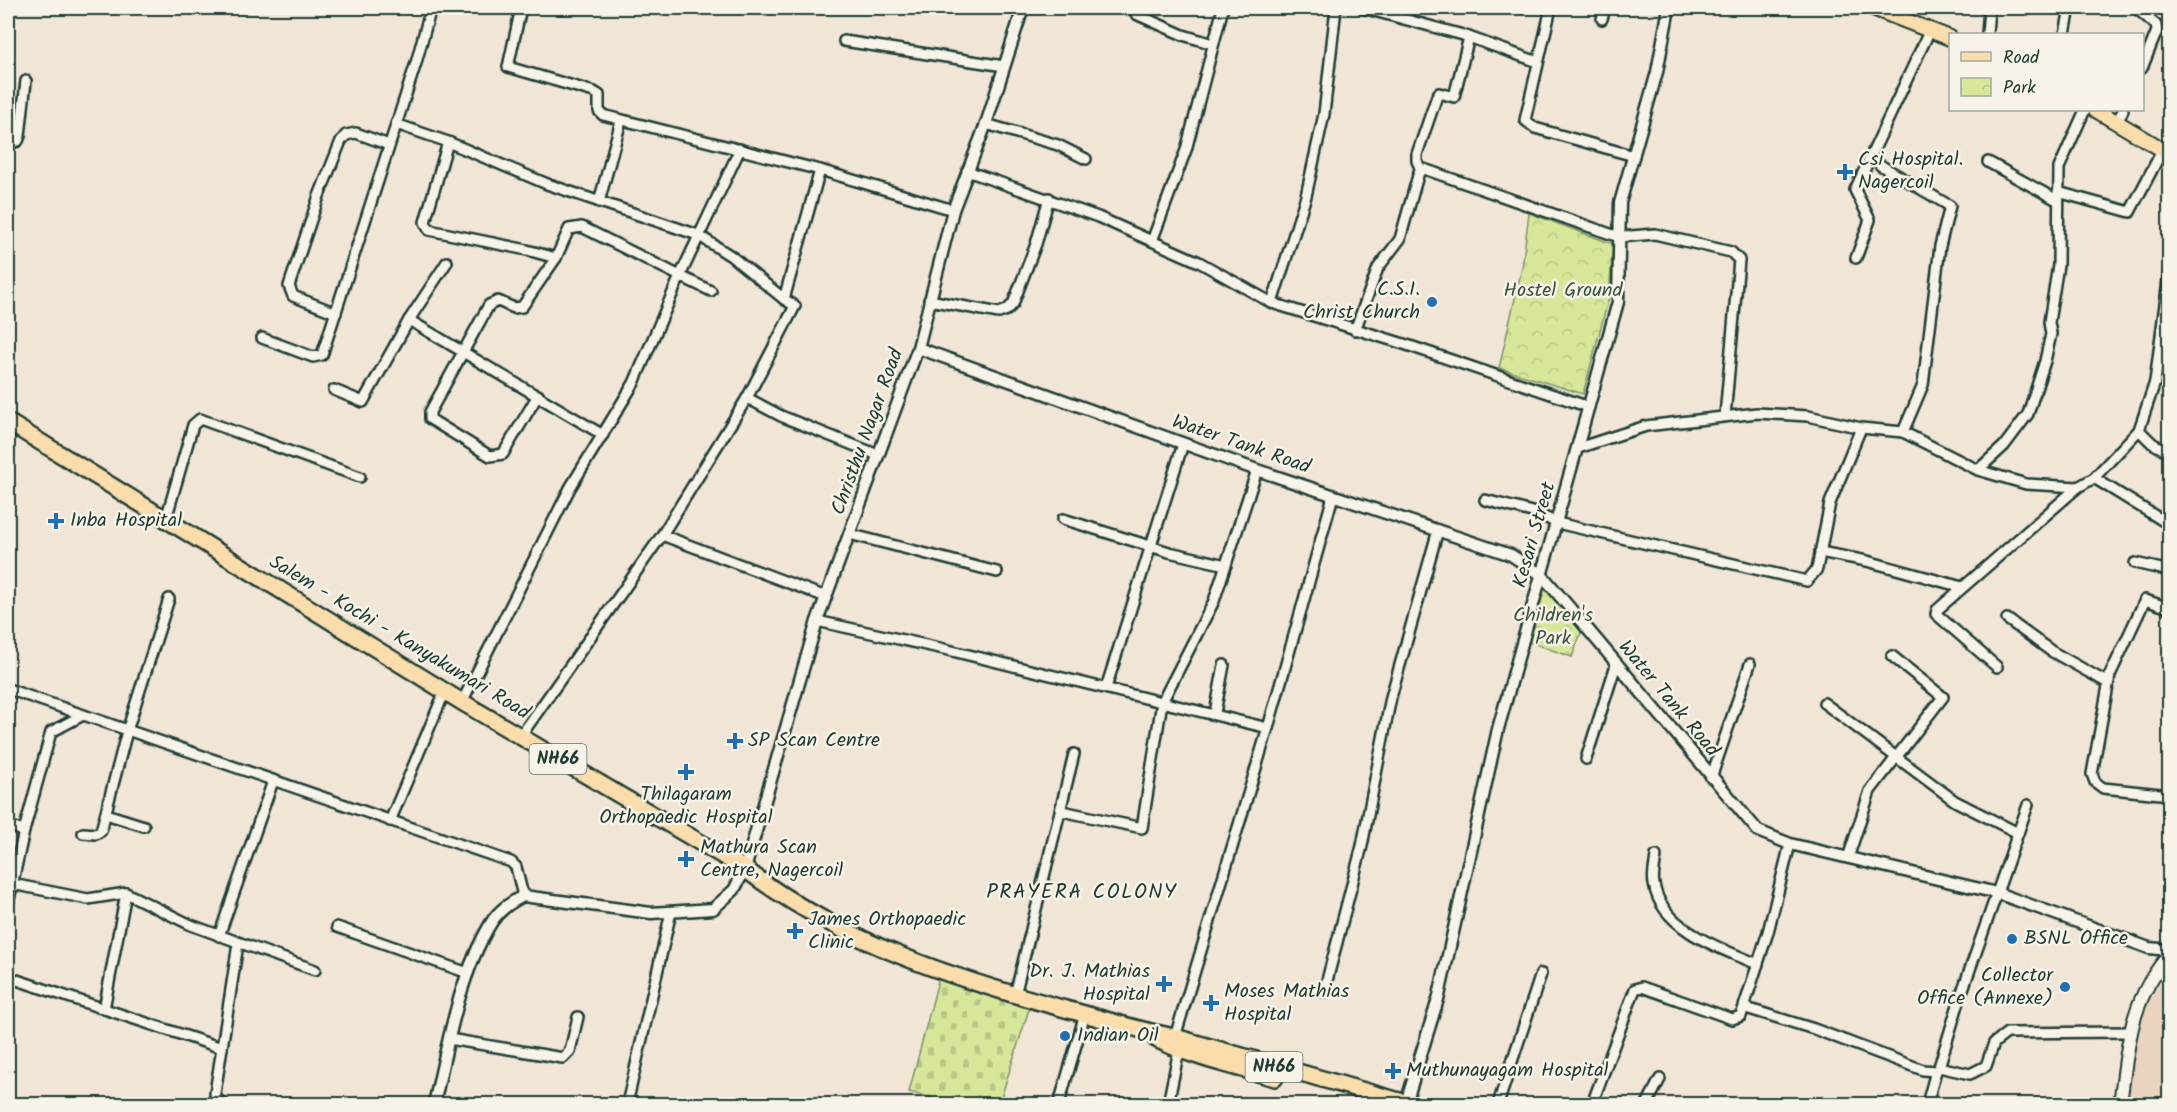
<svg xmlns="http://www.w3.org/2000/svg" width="2177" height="1112" font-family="Kalam,sans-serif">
	<defs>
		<pattern id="cemetery-stones" width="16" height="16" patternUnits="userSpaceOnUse" patternTransform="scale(1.5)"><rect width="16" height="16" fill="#d7e79a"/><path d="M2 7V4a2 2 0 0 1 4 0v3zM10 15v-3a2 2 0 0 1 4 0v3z" fill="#b8c785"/></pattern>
		<pattern id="park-crowns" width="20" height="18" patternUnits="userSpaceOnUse" patternTransform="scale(1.5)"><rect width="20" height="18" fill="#d7e79a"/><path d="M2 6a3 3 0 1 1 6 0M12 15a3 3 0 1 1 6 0" fill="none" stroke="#b8c785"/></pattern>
	</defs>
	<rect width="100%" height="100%" fill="#f1e5d6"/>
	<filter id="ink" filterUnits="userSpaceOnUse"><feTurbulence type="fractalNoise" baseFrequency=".0167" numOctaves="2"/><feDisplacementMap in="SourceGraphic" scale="12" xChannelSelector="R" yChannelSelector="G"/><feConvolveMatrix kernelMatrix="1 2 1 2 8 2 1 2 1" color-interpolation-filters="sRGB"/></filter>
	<g filter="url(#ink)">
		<path fill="#ead4c0" d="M2169,979V1104H2126L2140,1021L2150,996L2163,981Z"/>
		<path fill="url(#cemetery-stones)" stroke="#7b9267" stroke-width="1.5" d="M939,977L1030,1006L999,1104H955L909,1092Z"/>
		<g fill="url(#park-crowns)" stroke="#7b9267" stroke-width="1.5">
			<path d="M1529,213L1613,244L1609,297L1583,394L1499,368L1522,268Z"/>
			<path d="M1543,578L1582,630L1572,657L1527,641Z"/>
		</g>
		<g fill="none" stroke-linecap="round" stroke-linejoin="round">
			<g stroke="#1f3d34" stroke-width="14">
				<g id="minor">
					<path d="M521,8L508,67L594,92L599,95V111L603,115L820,170L953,210"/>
					<path d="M1012,8L1022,9"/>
					<path d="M1138,8L1136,14L1183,35L1213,44"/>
					<path d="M1363,8L1463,35L1538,62"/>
					<path d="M1551,8L1525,120L1535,128L1634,156"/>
					<path d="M2136,8L2156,25L2157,31L2142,68"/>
					<path d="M1602,19L1605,8"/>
					<path d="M1987,34L1989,8"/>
					<path d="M2065,34L2070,8"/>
					<path d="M844,41L1004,66"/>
					<path d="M2117,123L2123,110"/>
					<path d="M396,124L448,142L547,184L698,235L731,256L784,299L820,170"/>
					<path d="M986,124L1058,145L1086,159"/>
					<path d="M448,142L425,222L429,230L527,250L556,258"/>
					<path d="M8,144L18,141L20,136L26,81"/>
					<path d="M1988,162L2057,200"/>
					<path d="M1880,165L1950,206L1940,246L1923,385L1903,432"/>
					<path d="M1421,170L1417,161V154L1437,96L1439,93L1454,97L1469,37"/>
					<path d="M967,171L1098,217L1199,262L1272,303L1407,345L1589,407"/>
					<path d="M2058,192L2130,212L2163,149"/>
					<path d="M599,202L621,121"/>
					<path d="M1152,241L1186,150L1223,8"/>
					<path d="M1856,258L1870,220L1855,190L1930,30"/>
					<path d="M447,262L409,320L603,435"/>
					<path d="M784,299L795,306L747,398L781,416L878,455"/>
					<path d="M929,300L999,313L1007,310L1013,304L1036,244L1049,198"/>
					<path d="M1272,303L1306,196L1324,114L1336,8"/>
					<path d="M336,313L293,296L289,286L319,196L341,141L346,135L356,133L389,145"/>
					<path d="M1355,330L1378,268L1400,239L1419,172L1424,169L1619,237L1655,234L1731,252L1739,260L1725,416"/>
					<path d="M262,338L313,357L322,355L416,63L431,8"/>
					<path d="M2158,362L2170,367"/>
					<path d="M334,390L363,402L409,320"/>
					<path d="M538,395L503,454L490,456L430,419V412L489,305L498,301L514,308L522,307L556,258L569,229L582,227L680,276L740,149"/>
					<path d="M2139,430L2152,443L2170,453"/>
					<path d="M1578,448L1646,426L1757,413L1808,416L1861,428L1903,432L1978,470L2026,484L2078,487L2094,478L2139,430L2155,382L2170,265"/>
					<path d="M1978,470L2004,446L2028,414L2045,361L2051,334L2049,322L2058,265L2059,168L2085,110"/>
					<path d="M2094,478L2170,525"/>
					<path d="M1485,500L1536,513L1557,523L1807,581L1817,569L1830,503L1861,428"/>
					<path d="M166,519L193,425L200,419L360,477"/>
					<path d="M1063,519L1169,552L1226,565"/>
					<path d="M849,534L997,572"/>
					<path d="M662,535L826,597"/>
					<path d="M1820,552L1867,561L1962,587"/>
					<path d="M2135,563L2170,571"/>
					<path d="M2170,598L2166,607L2145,600L2110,675L2092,774L2095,782L2103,788L2170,795"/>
					<path d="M2007,619L2051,651L2108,683"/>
					<path d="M817,621L944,649L1268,728"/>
					<path d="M1997,667L1936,614L1937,610L2078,487"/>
					<path d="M1106,688L1183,444"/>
					<path d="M8,689L511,862L516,867L523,896"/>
					<path d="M462,702L570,488L634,383L680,276L711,291"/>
					<path d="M1215,713L1224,665"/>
					<path d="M520,737L662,535L747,398"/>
					<path d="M1586,759L1616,665"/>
					<path d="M1711,778L1750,664"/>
					<path d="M1062,811L1142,828L1162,702L1214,601L1257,470"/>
					<path d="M106,814L144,826"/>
					<path d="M390,821L445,691"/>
					<path d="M8,826L24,831"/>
					<path d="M83,833L96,834L101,831L127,731L169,599"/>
					<path d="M2018,833L2028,805"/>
					<path d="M1656,856C1655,865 1652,876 1654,884C1661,929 1721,949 1758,964"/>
					<path d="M1848,858L1870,791L1943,697L1892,656"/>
					<path d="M12,884L88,899L126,893L191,925L315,970"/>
					<path d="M8,904L24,831L51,732L83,715"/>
					<path d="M337,927L468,973"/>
					<path d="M219,936L273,781"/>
					<path d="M8,977L222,1048"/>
					<path d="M1324,992L1362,846L1391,697L1438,530"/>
					<path d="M1015,995L1074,754"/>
					<path d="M1746,1008L1814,1029L1923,1070L1936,1071L1939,1067L1961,995L2018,833L1955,801L1824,703"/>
					<path d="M104,1009L126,893"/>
					<path d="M1175,1037L1268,728L1333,496"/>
					<path d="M449,1039L563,1058L570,1051L578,1017"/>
					<path d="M1939,1067L1970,1074L1986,1066L1994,1043L2007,1033L2131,1032"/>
					<path d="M225,1104L217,1100L215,1093L238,944"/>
					<path d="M627,1104L671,912"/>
					<path d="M1059,1104L1085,1014"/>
					<path d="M1168,1104L1179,1050"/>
					<path d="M1498,1104L1541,974"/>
					<path d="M1592,1104L1635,989L1642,987L1732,1019L1741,1016L1768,932L1790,844"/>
					<path d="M1647,1104L1660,1079"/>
					<path d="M1927,1104L1936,1071"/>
				</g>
			</g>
			<g stroke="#1f3d34" stroke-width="15">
				<g id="tertiary">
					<path d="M918,348L1257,470L1511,555L1542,575L1758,831L1790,844L1997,893L2149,948L2170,950"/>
					<path d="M1406,1103L1439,996L1498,729L1618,302L1620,203L1657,72L1669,8"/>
					<path d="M434,1104C448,1044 459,976 491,923C499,910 510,903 523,896L651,913L713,909L734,890L745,869L817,621L918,348L953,210L986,124L1023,8"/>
				</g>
			</g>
			<g stroke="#1f3d34" stroke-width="16">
				<path id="secondary" d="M2120,1104C2128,1047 2129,1000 2170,954"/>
			</g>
			<g stroke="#1f3d34" stroke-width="18">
				<g id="primary">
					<path d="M1873,8L1950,38"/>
					<path d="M2096,110L2170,154"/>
				</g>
			</g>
			<g stroke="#1f3d34" stroke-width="20">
				<g id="trunk">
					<path d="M8,422L462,702L745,869C841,942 954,979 1069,1010C1105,1019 1139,1031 1175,1037L1410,1104"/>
					<path d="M1156,1039C1194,1058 1234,1066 1275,1078"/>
				</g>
			</g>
			<use href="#minor" stroke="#f7f3e8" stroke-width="9"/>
			<use href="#tertiary" stroke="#f7f3e8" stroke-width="10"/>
			<use href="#secondary" stroke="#f7f3e8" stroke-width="12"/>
			<use href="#primary" stroke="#fbddab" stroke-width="14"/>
			<use href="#trunk" stroke="#fbddab" stroke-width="15"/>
		</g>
	</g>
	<g fill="#1f6fb2" stroke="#f7f3e8" stroke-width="2">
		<path d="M1842 163h6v6h6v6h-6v6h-6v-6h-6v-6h6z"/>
		<circle cx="1432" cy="302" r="6"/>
		<path d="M53 512h6v6h6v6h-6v6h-6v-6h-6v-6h6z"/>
		<path d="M732 732h6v6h6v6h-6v6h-6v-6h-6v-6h6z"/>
		<path d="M683 763h6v6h6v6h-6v6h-6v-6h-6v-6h6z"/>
		<path d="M683 850h6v6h6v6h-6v6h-6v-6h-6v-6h6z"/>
		<path d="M792 922h6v6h6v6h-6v6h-6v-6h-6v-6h6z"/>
		<circle cx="2012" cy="939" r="6"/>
		<path d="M1161 975h6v6h6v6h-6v6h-6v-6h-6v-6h6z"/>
		<circle cx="2065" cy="987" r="6"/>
		<path d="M1208 994h6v6h6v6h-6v6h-6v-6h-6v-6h6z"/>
		<circle cx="1065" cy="1036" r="6"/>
		<path d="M1390 1062h6v6h6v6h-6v6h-6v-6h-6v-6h6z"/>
	</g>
	<g text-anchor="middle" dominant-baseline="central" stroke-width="5" stroke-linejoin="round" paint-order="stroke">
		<g fill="#f7f3e8" stroke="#60746a" stroke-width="1.5">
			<rect x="529.5" y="744" width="57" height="30" rx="4.5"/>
			<rect x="1245.5" y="1052" width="57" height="30" rx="4.5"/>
		</g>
		<g font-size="18" font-weight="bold" fill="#1f3d34">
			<text x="558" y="759">NH66</text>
			<text x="1274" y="1067">NH66</text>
		</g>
		<g font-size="20" fill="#1f3d34" stroke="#f7f3e8" text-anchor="start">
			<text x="1858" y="160">Csi Hospital.<tspan x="1858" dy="23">Nagercoil</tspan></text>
			<text x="1420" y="290" text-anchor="end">C.S.I.<tspan x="1420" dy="23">Christ Church</tspan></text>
			<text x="70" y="521">Inba Hospital</text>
			<text x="748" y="741">SP Scan Centre</text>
			<text x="686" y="795" text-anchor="middle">Thilagaram<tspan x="686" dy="23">Orthopaedic Hospital</tspan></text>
			<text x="700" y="848">Mathura Scan<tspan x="700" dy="23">Centre, Nagercoil</tspan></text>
			<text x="808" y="920">James Orthopaedic<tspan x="808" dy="23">Clinic</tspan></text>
			<text x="2024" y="939">BSNL Office</text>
			<text x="1150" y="972" text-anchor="end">Dr. J. Mathias<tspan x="1150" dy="23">Hospital</tspan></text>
			<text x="2053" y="976" text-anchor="end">Collector<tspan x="2053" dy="23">Office (Annexe)</tspan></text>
			<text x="1224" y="992">Moses Mathias<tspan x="1224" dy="23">Hospital</tspan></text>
			<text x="1077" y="1036">Indian Oil</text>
			<text x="1406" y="1071">Muthunayagam Hospital</text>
		</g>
		<g font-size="20" fill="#3b5643" stroke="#f7f3e8">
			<text x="1563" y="291">Hostel Ground</text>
			<text x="1553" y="616">Children's<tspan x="1553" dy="23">Park</tspan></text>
		</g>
		<g font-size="20" fill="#1f3d34" stroke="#f7f3e8">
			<text transform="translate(868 432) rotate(-70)">Christhu Nagar Road</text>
			<text transform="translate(1241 445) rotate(19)">Water Tank Road</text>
			<text transform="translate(1535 535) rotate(-74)">Kesari Street</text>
			<text transform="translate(399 638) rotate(31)">Salem - Kochi - Kanyakumari Road</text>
			<text transform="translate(1668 699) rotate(50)">Water Tank Road</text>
		</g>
		<g font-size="21" letter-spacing="1.5" fill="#1f3d34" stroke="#f7f3e8">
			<text x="1082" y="892">PRAYERA COLONY</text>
		</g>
	</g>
	<rect width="2177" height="1112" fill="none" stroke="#f7f3e8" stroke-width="30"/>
	<rect x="15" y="15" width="2147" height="1082" fill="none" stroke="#1f3d34" stroke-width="2" filter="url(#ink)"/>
	<rect x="1949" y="33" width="195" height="78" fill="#f7f3e8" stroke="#a1aaa0" stroke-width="1.5"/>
	<rect x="1961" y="52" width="30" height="9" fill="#fbddab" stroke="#a1aaa0" stroke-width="1.5"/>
	<text x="2003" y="63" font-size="18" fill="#1f3d34">Road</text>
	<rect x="1961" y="78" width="30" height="18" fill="url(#park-crowns)" stroke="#a1aaa0" stroke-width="1.5"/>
	<text x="2003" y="93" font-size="18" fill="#1f3d34">Park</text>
</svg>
